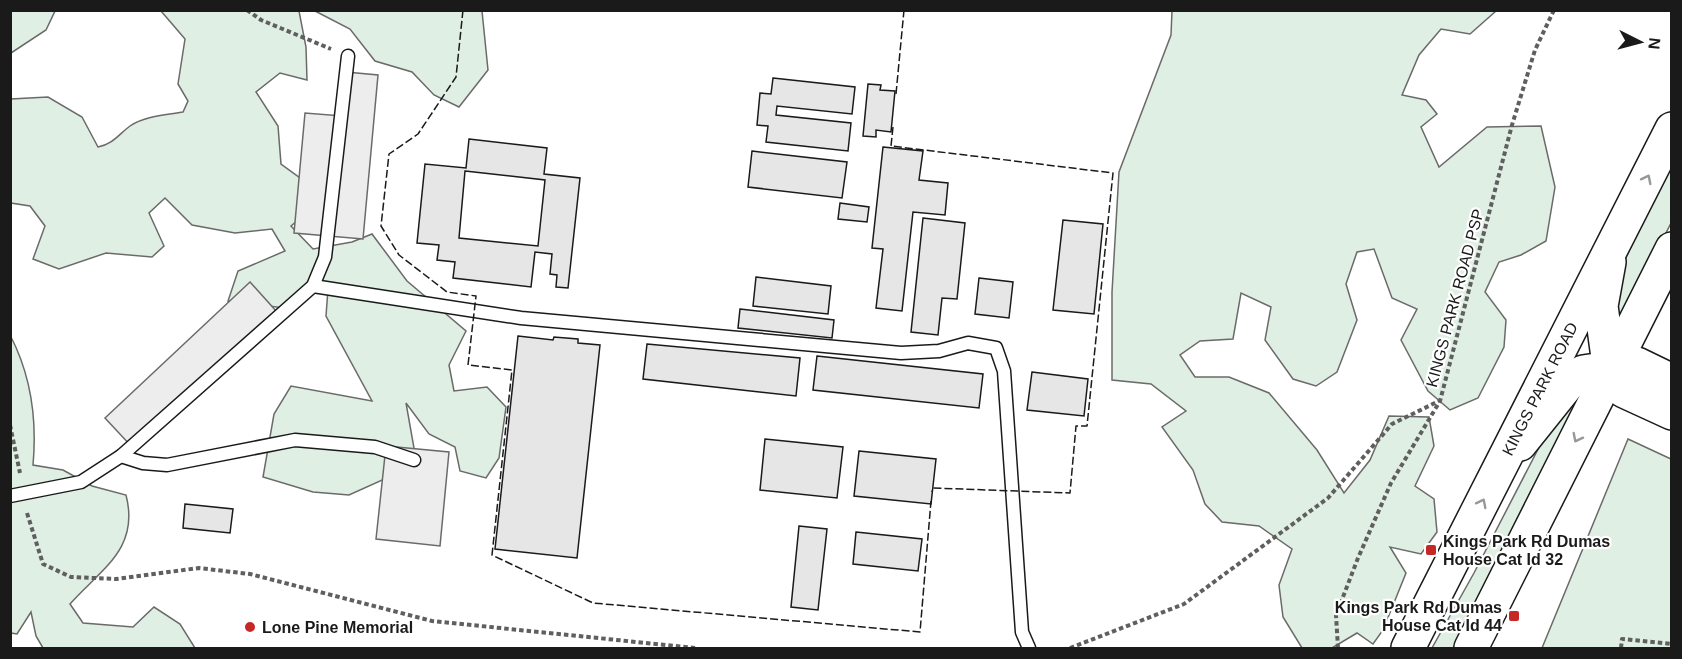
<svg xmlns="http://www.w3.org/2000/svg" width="1682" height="659" font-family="Helvetica,sans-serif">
	<rect width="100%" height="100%" fill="#fff"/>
	<g fill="#e0efe3" stroke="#6a6a6a" stroke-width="1.5">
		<path d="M11,10H55V11L46,30L11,53Z"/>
		<path d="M161,11H299L306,47L307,80L280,73L256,92L278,126L281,164L311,186L313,207L291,226L313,249L352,242L372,234L407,281L466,331L449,365L454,391L487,387L506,407L499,458L486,478L460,471L455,447L429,434L406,403L414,448L398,473L349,495L313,492L263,477L274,414L291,386L372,401L326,316L328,289L308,287L293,309L228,301L238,271L285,251L272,229L235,233L192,225L165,198L149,213L164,246L152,257L106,253L59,269L33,259L45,226L30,206L11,203V99L48,97L82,117L98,147C113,144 118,135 130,126C144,116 166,115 183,112L188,101L178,84L185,39Z"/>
		<path d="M315,11H482L488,70L459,107L434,95L412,72L375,61L350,29Z"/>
		<path d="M1172,11H1496L1470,34L1441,29L1419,55L1402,95L1426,100L1437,114L1421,127L1439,167L1487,127L1541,126L1555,187L1546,241L1521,255L1499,262L1485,292L1506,320L1504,347L1478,398L1450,410L1428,391L1401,340L1417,309L1392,298L1374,249L1357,252L1346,284L1357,320L1337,372L1316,386L1293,379L1265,340L1271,307L1241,293L1233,339L1200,341L1180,355L1195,377H1229L1269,393L1317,450L1344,493L1370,460L1389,416L1429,417L1434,446L1415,486L1434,499L1437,532L1421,554L1390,547L1406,573L1383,630L1373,644L1357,633L1332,648H1302L1283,617L1279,585L1292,549L1259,526L1222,522L1205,504L1193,470L1162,427L1186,411L1151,384L1112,380V292L1119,172L1171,35Z"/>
		<path d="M1671,162V223L1619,325L1615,289L1622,260Z"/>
		<path d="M10,335C31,375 37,421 33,465L63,470L92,486L126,495C140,549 101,569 70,604L83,623L133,627L154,607L180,624L195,648H43L36,636L31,612L17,634L11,633Z"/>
		<path d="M1588,381L1455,648H1432L1474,573L1563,401Z"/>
		<path d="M1628,439L1671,459V648H1542Z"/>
	</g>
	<g fill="#ededed" stroke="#6a6a6a" stroke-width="1.5">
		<path d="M346,72L378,75L363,239L294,233L305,113L342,116Z"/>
		<path d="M250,282L277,312L132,447L105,418Z"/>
		<path d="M386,446L449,452L440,546L376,539Z"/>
	</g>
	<g fill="#e6e6e6" stroke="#1a1a1a" stroke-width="1.5" fill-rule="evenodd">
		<path d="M773,78L855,87L852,114L777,106L776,115L851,123L848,151L766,142L768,126L757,125L760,93L771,94Z"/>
		<path d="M868,84L881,85L880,90L895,91L891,132L876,130V137L863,136Z"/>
		<path d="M469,139L547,148L544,174L580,178L568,288L556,287L557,275L550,274L552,254L535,252L531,287L453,278L455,262L437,260L439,245L417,243L425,164L466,168ZM465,171L545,180L538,246L459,238Z"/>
		<path d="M883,147L923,151L919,180L948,183L945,215L913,212L902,311L876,308L883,249L872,248Z"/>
		<path d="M752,151L847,162L842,198L748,187Z"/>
		<path d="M840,203L869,207L867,222L838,219Z"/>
		<path d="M923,218L965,223L957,299L942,298L938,335L911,332Z"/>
		<path d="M1063,220L1103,224L1094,314L1053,310Z"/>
		<path d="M756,277L831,286L828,314L753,306Z"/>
		<path d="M979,278L1013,282L1009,318L975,314Z"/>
		<path d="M740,309L834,320L832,338L738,328Z"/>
		<path d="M518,336L553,340L554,337L578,339V343L600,345L577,558L495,549Z"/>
		<path d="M647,344L800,358L796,396L643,379Z"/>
		<path d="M817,356L983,374L979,408L813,390Z"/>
		<path d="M1032,372L1088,379L1084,416L1027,410Z"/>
		<path d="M765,439L843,447L837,498L760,490Z"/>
		<path d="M859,451L936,459L931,504L854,496Z"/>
		<path d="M185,504L233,509L230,533L183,528Z"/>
		<path d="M799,526L827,529L818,610L791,607Z"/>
		<path d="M856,532L922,539L918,571L853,564Z"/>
	</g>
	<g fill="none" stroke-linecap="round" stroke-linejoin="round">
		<g stroke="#1a1a1a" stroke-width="15">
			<g id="service">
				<path d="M313,286L521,318L901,353L939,351L968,343L996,348L1004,371L1022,632L1029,648"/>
				<path d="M121,456L143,463L167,465L295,440L375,447L414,460"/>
				<path d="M10,496L81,482L121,456L313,286L325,257L348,56"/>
			</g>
		</g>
		<g stroke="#1a1a1a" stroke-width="36">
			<g id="secondary">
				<path d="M1609,262L1601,306L1607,350L1617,382L1624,391L1672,413"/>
				<path d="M1520,444L1568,384L1583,372L1637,364L1672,381"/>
			</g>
		</g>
		<g stroke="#1a1a1a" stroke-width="36">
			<g id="primary">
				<path d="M1408,648L1672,129"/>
				<path d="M1471,648L1672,249"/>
			</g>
		</g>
		<g stroke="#5f5f5f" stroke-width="4" stroke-dasharray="4.5 3" stroke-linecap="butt">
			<path d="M247,10L261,20L331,49"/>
			<path d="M10,425L20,473"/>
			<path d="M27,513L43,564L71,577L116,579L199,568L250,574L432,621L695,648"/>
			<path d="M1070,648L1184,604L1328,498L1392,424L1439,401"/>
			<path d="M1338,648L1336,615L1358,558L1391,483L1440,401L1512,125L1535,50L1554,10"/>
			<path d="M1621,648L1622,639L1672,644"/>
		</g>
		<use href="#service" stroke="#fff" stroke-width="12"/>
		<use href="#secondary" stroke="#fff" stroke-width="33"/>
		<use href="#primary" stroke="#fff" stroke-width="33"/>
		<g stroke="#1a1a1a" stroke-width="1.5" stroke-dasharray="8 3" stroke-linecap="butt">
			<path d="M463,10L456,77L418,134L389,154L381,226L399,255L447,292L476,296L468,365L512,370L492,555L593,603L920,632L931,501"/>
			<path d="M896,94L904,10"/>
			<path d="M893,127L891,146L1113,173L1087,426H1076L1070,493L933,488L932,492"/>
		</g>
	</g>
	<defs><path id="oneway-chevron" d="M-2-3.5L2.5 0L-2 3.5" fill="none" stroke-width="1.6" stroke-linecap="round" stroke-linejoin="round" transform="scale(1.5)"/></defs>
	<g stroke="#989898">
		<use href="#oneway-chevron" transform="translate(1647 179) rotate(-63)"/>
		<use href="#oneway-chevron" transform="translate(1577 438) rotate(117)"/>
		<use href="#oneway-chevron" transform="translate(1482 503) rotate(-63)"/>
	</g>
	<g fill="#c62828" stroke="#fff" stroke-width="2">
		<rect x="1425" y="544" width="12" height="12" rx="3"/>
		<rect x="1508" y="610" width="12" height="12" rx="3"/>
		<circle cx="250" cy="627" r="6"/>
	</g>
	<g text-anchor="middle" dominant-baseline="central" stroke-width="4.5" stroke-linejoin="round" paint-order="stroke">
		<g font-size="16" fill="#1a1a1a" stroke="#fff">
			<text transform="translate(1455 298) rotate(-75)">KINGS PARK ROAD PSP</text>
			<text transform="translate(1540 389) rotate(-63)">KINGS PARK ROAD</text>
		</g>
		<g font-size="16" font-weight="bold" fill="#1a1a1a" stroke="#fff" text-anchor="start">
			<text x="1443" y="541">Kings Park Rd Dumas<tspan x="1443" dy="18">House Cat Id 32</tspan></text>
			<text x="1502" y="607" text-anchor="end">Kings Park Rd Dumas<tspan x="1502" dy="18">House Cat Id 44</tspan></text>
			<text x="262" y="627">Lone Pine Memorial</text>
		</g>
	</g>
	<rect width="1682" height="659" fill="none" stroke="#1a1a1a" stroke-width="24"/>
	<g transform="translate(1640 42) rotate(96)" stroke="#ffffff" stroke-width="4.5" paint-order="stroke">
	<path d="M0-4.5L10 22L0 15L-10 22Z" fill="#1a1a1a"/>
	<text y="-9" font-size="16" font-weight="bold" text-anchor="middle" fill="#1a1a1a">N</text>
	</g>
</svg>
